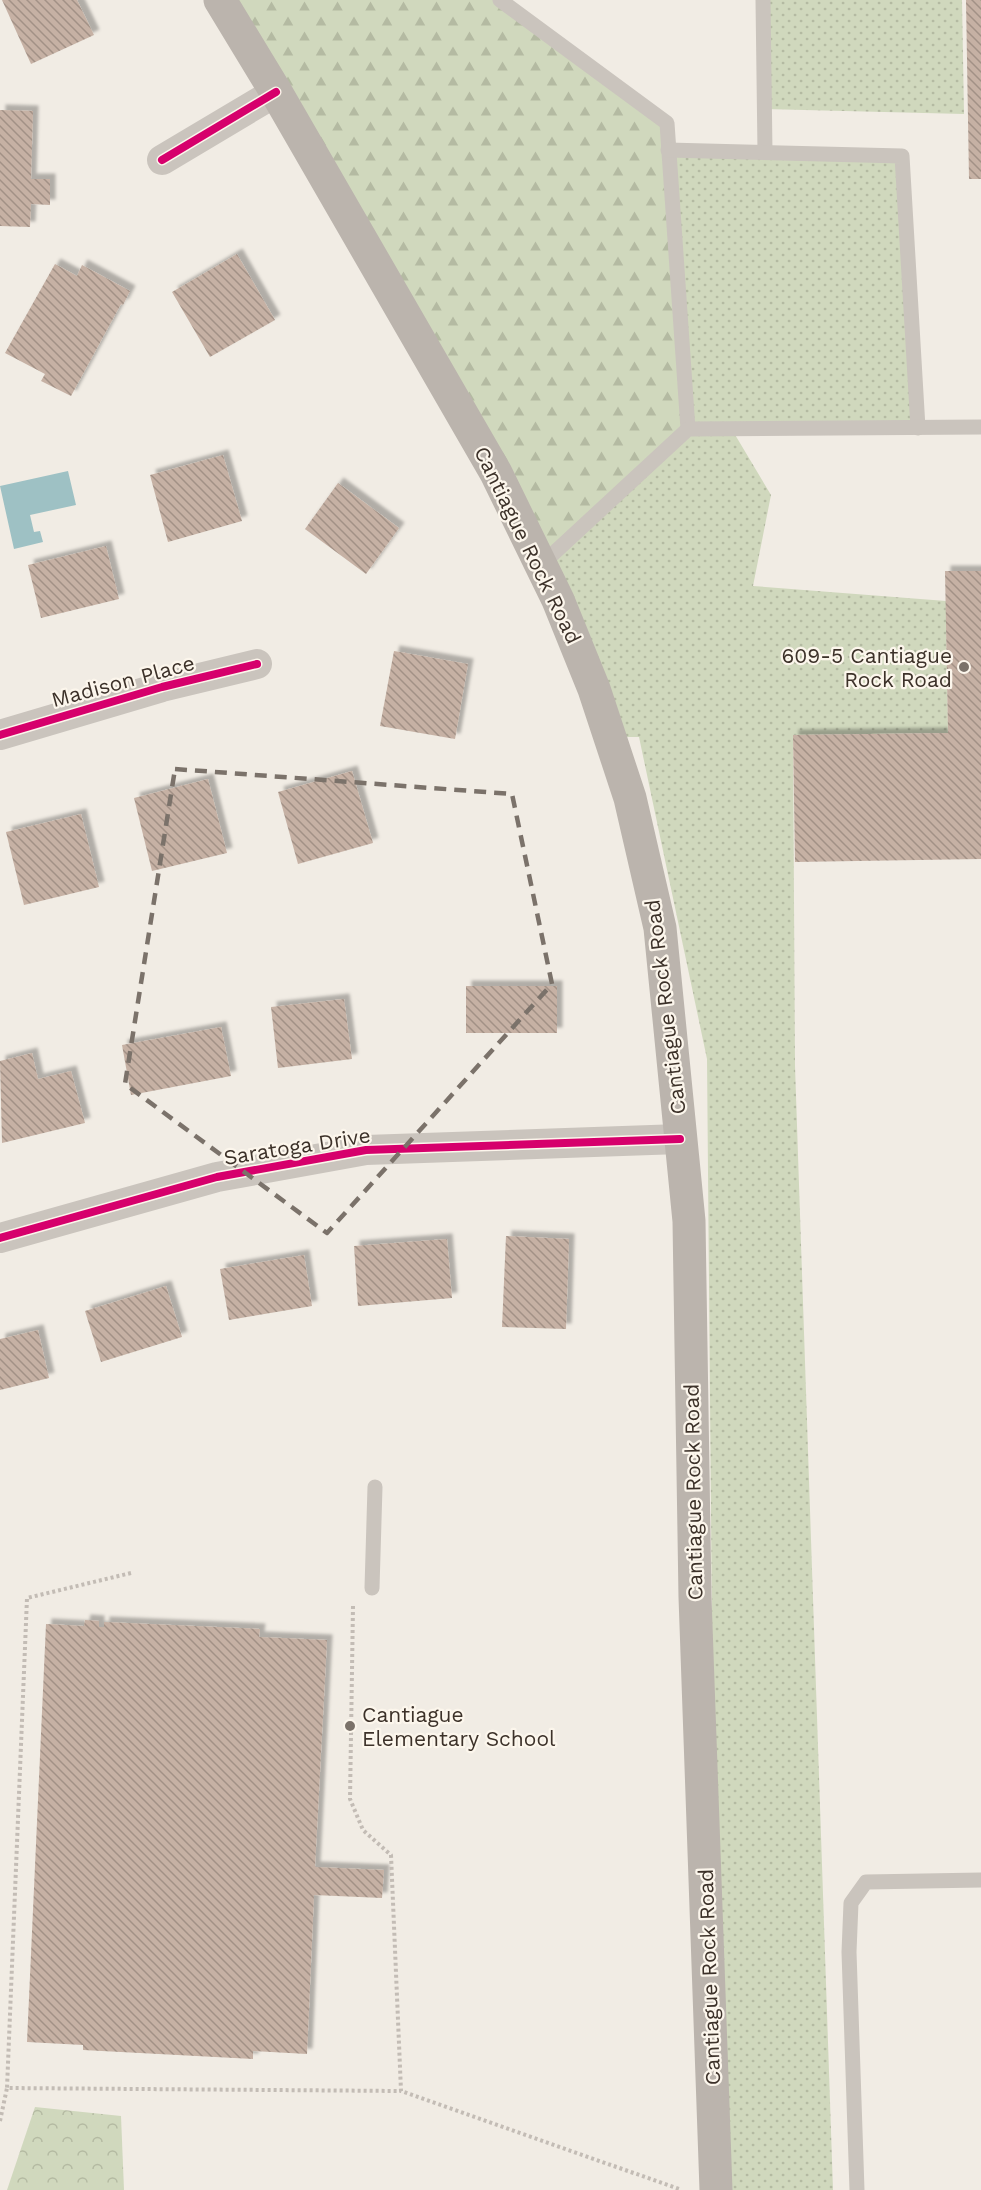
<svg xmlns="http://www.w3.org/2000/svg" width="981" height="2190" font-family="'Work Sans',sans-serif">
	<defs>
		<pattern id="grass-dots" width="8" height="8" patternUnits="userSpaceOnUse" patternTransform="scale(1.5)"><rect width="8" height="8" fill="#d0d8bd"/><path d="M2 2h.1M6 6h.1" fill="none" stroke="#b4baa2" stroke-width="1.8" stroke-linecap="round"/></pattern>
		<pattern id="forest-firs" width="22" height="20" patternUnits="userSpaceOnUse" patternTransform="scale(1.5)"><rect width="22" height="20" fill="#d0d8bd"/><path d="M5 1l3.5 6h-7zM16 11l3.5 6h-7z" fill="#b4baa2"/></pattern>
		<pattern id="park-crowns" width="20" height="18" patternUnits="userSpaceOnUse" patternTransform="scale(1.5)"><rect width="20" height="18" fill="#d0d8bd"/><path d="M2 6a3 3 0 1 1 6 0M12 15a3 3 0 1 1 6 0" fill="none" stroke="#b4baa2"/></pattern>
		<pattern id="building-back-hatch" width="6" height="6" patternUnits="userSpaceOnUse" patternTransform="scale(1.5)"><rect width="6" height="6" fill="#c6b1a4"/><path d="M-1 5l2 2M0 0l6 6M5-1l2 2" fill="none" stroke="#a29186"/></pattern>
		<filter id="shadow"><feDropShadow dx="5.5" dy="-5.5" stdDeviation="1.5" flood-color="#0004"/></filter>
	</defs>
	<rect width="100%" height="100%" fill="#f1ece4"/>
	<g fill="url(#grass-dots)">
		<path d="M763,0H962L964,114L764,109Z"/>
		<path d="M668,150L902,156L918,428L734,433L771,495L753,586L946,601L948,733L793,735L795,1066L833,2190H717L707,1059L639,737H610L541,565Z"/>
	</g>
	<path fill="url(#forest-firs)" d="M220,0H500L667,123L688,429L541,565Z"/>
	<path fill="url(#park-crowns)" d="M35,2107L121,2116L124,2190H7Z"/>
	<path fill="#9ec1c4" d="M68,471L76,505L30,515L34,532L40,531L43,542L14,549L0,486Z"/>
	<g fill="url(#building-back-hatch)" filter="url(#shadow)">
		<path d="M2,0H77L94,35L31,64Z"/>
		<path d="M966,0H981V179H969Z"/>
		<path d="M0,110L33,111L31,179H50V205L31,204L30,227L0,226Z"/>
		<path d="M237,254L275,320L210,357L172,292Z"/>
		<path d="M55,264L77,276L82,265L130,291L123,305L121,304L71,396L41,381L45,374L5,353Z"/>
		<path d="M223,455L242,521L168,542L150,475Z"/>
		<path d="M338,483L399,528L366,574L305,529Z"/>
		<path d="M106,546L119,599L41,618L28,565Z"/>
		<path d="M945,571H981V859L795,862L793,735L948,733Z"/>
		<path d="M394,651L468,664L455,739L380,726Z"/>
		<path d="M352,771L373,843L298,864L278,792Z"/>
		<path d="M208,779L227,853L152,871L134,798Z"/>
		<path d="M81,814L99,887L24,905L6,832Z"/>
		<rect x="466" y="986" width="91" height="47"/>
		<path d="M344,999L352,1059L278,1068L271,1007Z"/>
		<path d="M221,1027L231,1076L131,1095L122,1045Z"/>
		<path d="M32,1053L38,1079L71,1071L85,1123L2,1143L0,1061Z"/>
		<path d="M506,1236L569,1239L566,1329L502,1327Z"/>
		<path d="M447,1239L452,1298L358,1306L354,1246Z"/>
		<path d="M304,1255L312,1306L229,1320L220,1269Z"/>
		<path d="M166,1286L182,1337L101,1362L85,1311Z"/>
		<path d="M38,1330L49,1378L0,1390V1339Z"/>
		<path d="M85,1620L99,1621V1627H104V1622L260,1629L259,1637L327,1640L315,1867L384,1870L382,1898L314,1895L307,2054L253,2051V2059L83,2050V2045L27,2042L46,1624L84,1626Z"/>
	</g>
	<g fill="none" stroke-linecap="round" stroke-linejoin="round">
		<g stroke="#c3bcb5" stroke-width="4" stroke-dasharray="3 3" stroke-linecap="butt">
			<path d="M131,1573L27,1598L7,2088L401,2091"/>
			<path d="M353,1606L350,1799L363,1830L391,1855L401,2091L679,2189"/>
			<path d="M0,2121L7,2088"/>
		</g>
		<g stroke="#cac4bd" stroke-width="15">
			<path d="M500,0L667,123L688,429"/>
			<path d="M763,0L765,152"/>
			<path d="M668,150L902,156L918,428"/>
			<path d="M541,565L688,429L981,427"/>
			<path d="M372,1588L375,1487"/>
			<path d="M857,2190L849,1952L851,1903L866,1882L981,1880"/>
		</g>
		<g stroke="#cac4bd" stroke-width="30">
			<path d="M162,160L276,92"/>
			<path d="M0,735L162,687L257,664"/>
			<path d="M0,1238L217,1177L366,1150L680,1139"/>
		</g>
		<path stroke="#bbb4ad" stroke-width="33" d="M220,0L276,92L496,473L558,600L594,689L630,798L660,928L689,1221L695,1597L716,2190"/>
		<g stroke="#fcf6ec" stroke-width="11">
			<g id="cycleway">
				<path d="M162,160L276,92"/>
				<path d="M0,735L162,687L257,664"/>
				<path d="M0,1238L217,1177L366,1150L680,1139"/>
			</g>
		</g>
		<use href="#cycleway" stroke="#d6006c" stroke-width="8"/>
	</g>
	<path fill="none" stroke="#7b726a" stroke-width="4.5" stroke-dasharray="12 8" stroke-linejoin="round" d="M175,769L512,794L552,984L327,1233L125,1084Z"/>
	<g fill="#7b726a" stroke="#fcf6ec" stroke-width="2">
		<circle cx="964" cy="667" r="6"/>
		<circle cx="350" cy="1726" r="6"/>
	</g>
	<g text-anchor="middle" dominant-baseline="central" stroke-width="4.5" stroke-linejoin="round" paint-order="stroke">
		<g font-size="21" fill="#3c3129" stroke="#fcf6ec">
			<text transform="translate(528 545) rotate(64)">Cantiague Rock Road</text>
			<text transform="translate(123 681) rotate(-15)">Madison Place</text>
			<text transform="translate(665 1007) rotate(-97)">Cantiague Rock Road</text>
			<text transform="translate(297 1146) rotate(-9)">Saratoga Drive</text>
			<text transform="translate(693 1492) rotate(-91)">Cantiague Rock Road</text>
			<text transform="translate(709 1977) rotate(-92)">Cantiague Rock Road</text>
		</g>
		<g font-size="21" fill="#3c3129" stroke="#fcf6ec" text-anchor="end">
			<text x="952" y="655">609-5 Cantiague<tspan x="952" dy="24">Rock Road</tspan></text>
			<text x="362" y="1714" text-anchor="start">Cantiague<tspan x="362" dy="24">Elementary School</tspan></text>
		</g>
	</g>
</svg>
